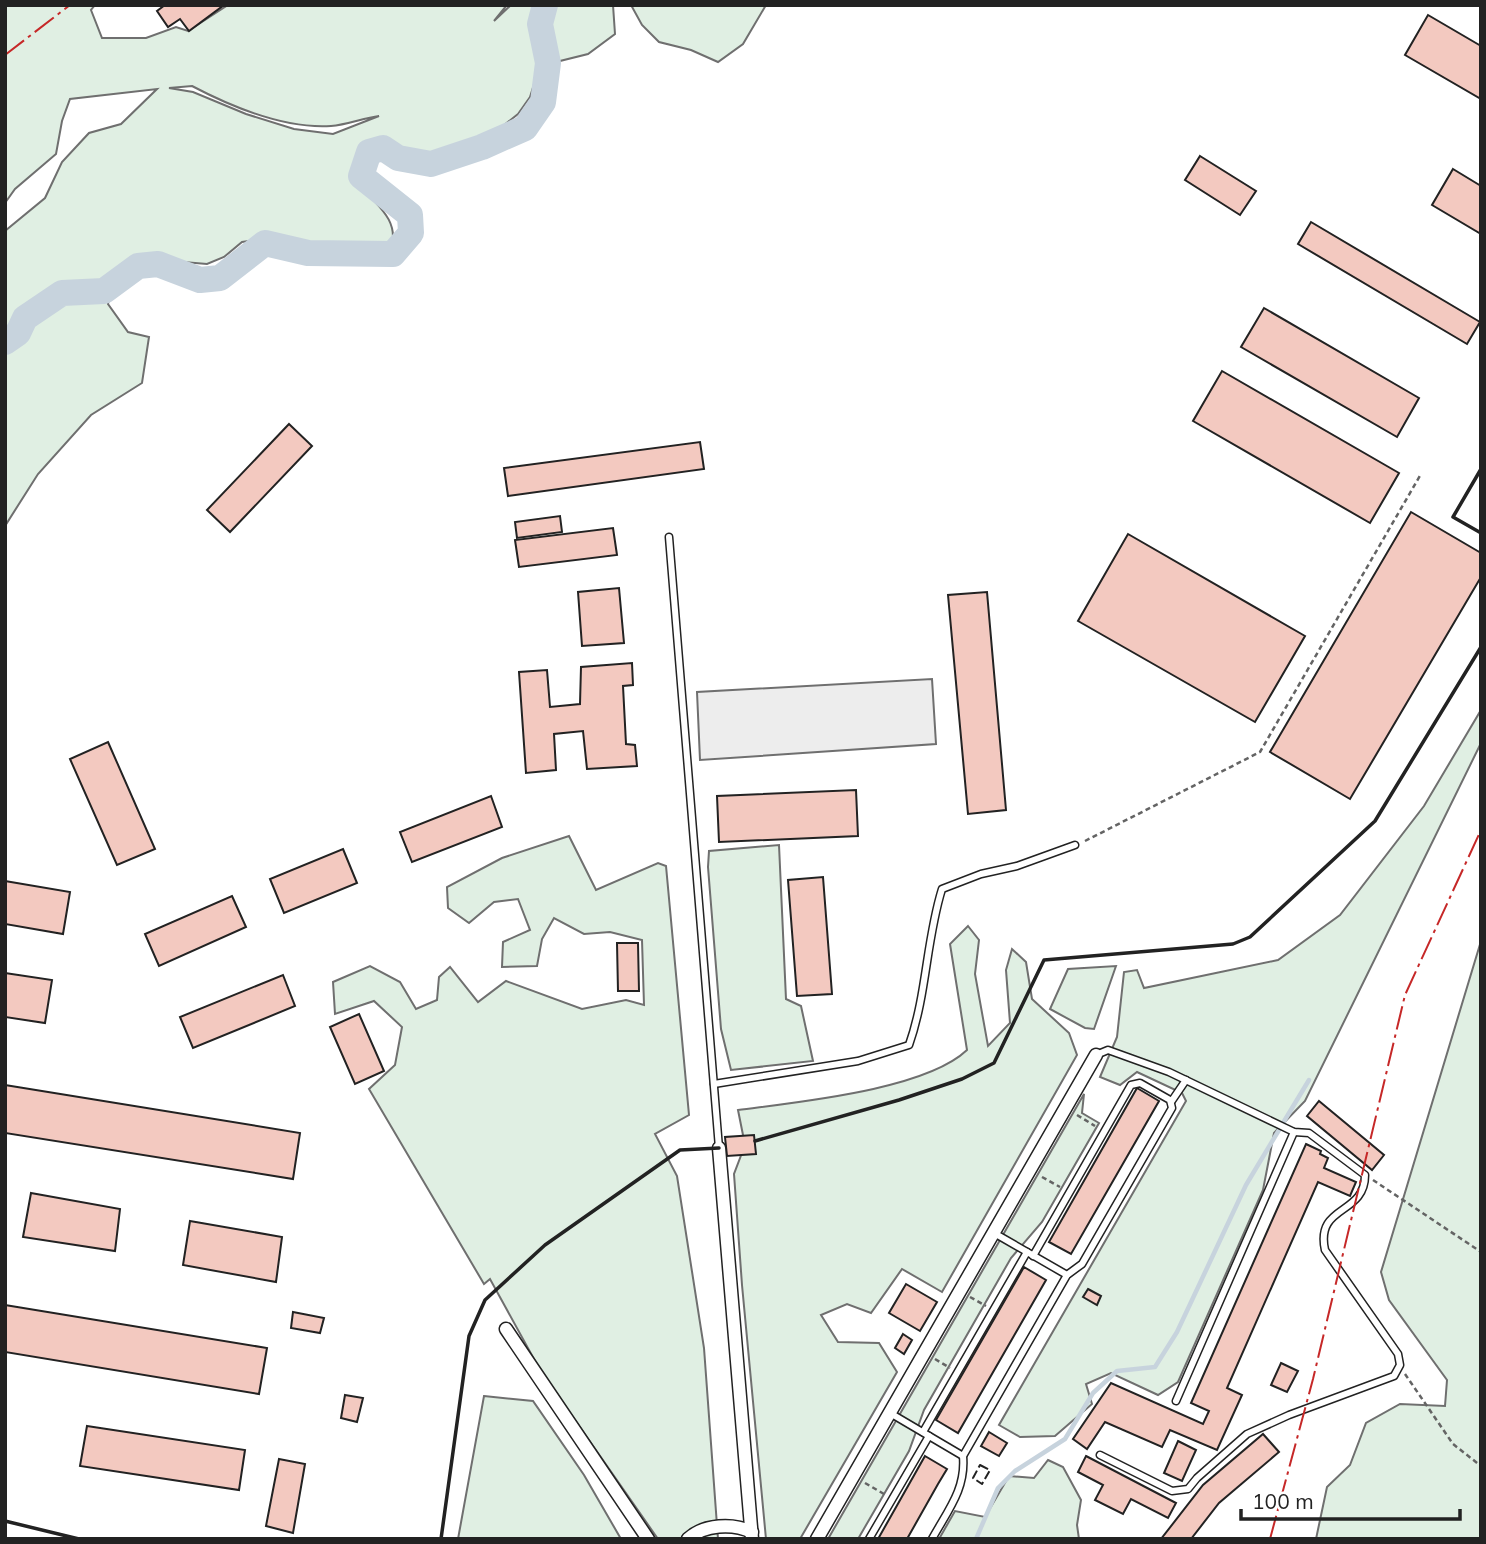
<svg xmlns="http://www.w3.org/2000/svg" width="1486" height="1544" font-family="Mulish,sans-serif">
	<rect width="100%" height="100%" fill="#fff"/>
	<g fill="#e0efe3" stroke="#6f6f6f" stroke-width="2" fill-rule="evenodd">
		<path d="M5,5H95L91,10L102,38H146L176,27L188,31L228,5H507L494,21L511,5H613L615,34L588,54L560,61L537,75L530,97L518,114L498,130L477,141L431,157L396,147L362,145C334,193 402,201 392,245L372,250L342,246L314,250L300,247L276,237L242,242L224,257L207,264L148,259L115,271L108,304L128,332L149,337L142,383L91,415L38,474L5,526V231L45,198L62,162L89,133L121,124L157,89L70,99L62,121L56,154L15,189L5,203ZM192,86C232,107 285,129 331,126C347,125 363,118 379,116L333,134L294,129L246,114L193,92L169,88Z"/>
		<path d="M631,5H766L743,44L718,62L691,50L659,42L642,25Z"/>
		<path d="M1481,710V743L1305,1101L1274,1133L1263,1190L1178,1382L1158,1395L1111,1373L1086,1384L1092,1404L1055,1436L1020,1437L999,1425L1186,1101L1182,1093L1137,1072L1120,1085L1100,1077L1117,1037L1124,972L1137,970L1144,988L1278,960L1340,915L1424,806Z"/>
		<path d="M569,836L596,890L658,863L666,866L689,1115L655,1134L677,1176L704,1348L718,1539H658L540,1370L490,1279L484,1284L369,1089L395,1065L402,1027L374,1001L335,1014L333,982L370,966L400,982L416,1009L437,1000L439,977L450,967L478,1002L506,981L582,1009L626,1000L644,1005L642,940L610,932L584,934L554,918L542,939L537,966L502,967L503,942L530,930L518,899L494,902L469,923L448,908L447,887L502,858Z"/>
		<path d="M779,845L786,999L801,1006L813,1061L731,1070L721,1029L708,867L709,851Z"/>
		<path d="M968,926L979,940L975,974L988,1046L1010,1023L1006,970L1012,949L1026,962L1032,999L1069,1033L1077,1055L942,1292L902,1269L871,1313L847,1304L821,1315L838,1342L879,1343L897,1372L800,1539H766L742,1285L734,1174L745,1145L738,1110C797,1102 925,1090 967,1050L950,944Z"/>
		<path d="M1481,941V1539H1316L1327,1487L1350,1465L1366,1423L1400,1404L1445,1406L1447,1380L1389,1300L1381,1272Z"/>
		<path d="M1116,966L1094,1029L1085,1028L1050,1009L1068,969Z"/>
		<path d="M1084,1094L1082,1113L1099,1123L1042,1222L1011,1258L924,1410L909,1451L858,1539H828Z"/>
		<path d="M484,1396L533,1401L584,1475L621,1539H458Z"/>
		<path d="M1048,1460L1063,1467L1081,1500L1077,1525L1079,1539H939L955,1511L985,1517L1009,1476L1034,1478Z"/>
	</g>
	<path fill="#ededed" stroke="#6f6f6f" stroke-width="2" d="M932,679L936,744L700,760L697,692Z"/>
	<g fill="none" stroke-linecap="round" stroke-linejoin="round">
		<g stroke="#c7d3dd" stroke-width="4.5">
			<path d="M1283,1123L1309,1080"/>
			<path d="M976,1539L998,1488L1015,1471L1065,1439L1093,1393L1117,1371L1155,1367L1177,1332L1246,1185L1279,1130"/>
		</g>
		<path stroke="#c7d3dd" stroke-width="26" d="M5,342L18,333L25,318L62,293L104,291L138,266L158,264L200,280L220,278L265,243L308,253L393,254L411,233L410,215L361,176L369,152L383,148L398,158L431,164L482,147L525,128L543,102L548,63L540,24L545,5"/>
	</g>
	<g fill="#f3c9c0" stroke="#222" stroke-width="2">
		<path d="M165,5L189,6L224,5L189,31L180,19L168,27L157,11Z"/>
		<path d="M1428,15L1481,46V99L1405,55Z"/>
		<path d="M1200,156L1256,191L1240,215L1185,180Z"/>
		<path d="M1453,169L1481,186V234L1432,205Z"/>
		<path d="M1311,222L1480,322L1467,344L1298,244Z"/>
		<path d="M1264,308L1419,398L1397,437L1241,347Z"/>
		<path d="M1222,371L1399,473L1370,523L1193,421Z"/>
		<path d="M289,424L312,446L230,532L207,510Z"/>
		<path d="M700,442L704,469L508,496L504,468Z"/>
		<path d="M1411,512L1481,553V577L1350,799L1270,752Z"/>
		<path d="M560,516L562,532L517,538L515,522Z"/>
		<path d="M613,528L617,555L519,567L515,540Z"/>
		<path d="M1128,534L1305,636L1255,722L1078,621Z"/>
		<path d="M619,588L624,643L582,646L578,592Z"/>
		<path d="M987,592L1006,810L968,814L948,595Z"/>
		<path d="M632,663L633,685L623,686L626,744L635,745L637,766L587,769L583,731L554,734L556,770L526,773L519,672L547,670L550,707L580,704L581,667Z"/>
		<path d="M108,742L155,849L117,865L70,759Z"/>
		<path d="M856,790L858,836L719,842L717,796Z"/>
		<path d="M491,796L502,827L412,862L400,832Z"/>
		<path d="M343,849L357,883L284,913L270,879Z"/>
		<path d="M823,877L832,994L797,996L788,880Z"/>
		<path d="M5,881L70,892L63,934L5,924Z"/>
		<path d="M232,896L246,927L159,966L145,934Z"/>
		<path d="M617,943H638L639,991H618Z"/>
		<path d="M5,973L52,980L45,1023L5,1017Z"/>
		<path d="M283,975L295,1006L193,1048L180,1017Z"/>
		<path d="M359,1014L384,1071L355,1084L330,1027Z"/>
		<path d="M5,1085L300,1133L293,1179L5,1133Z"/>
		<path d="M1137,1088L1159,1101L1071,1254L1049,1242Z"/>
		<path d="M1319,1101L1384,1155L1372,1170L1307,1116Z"/>
		<path d="M754,1135L756,1154L727,1156L725,1137Z"/>
		<path d="M1306,1144L1321,1151L1320,1154L1328,1158L1324,1168L1356,1182L1350,1196L1318,1182L1227,1388L1242,1395L1217,1450L1170,1430L1162,1447L1105,1422L1087,1449L1073,1439L1111,1383L1203,1424L1209,1411L1191,1403Z"/>
		<path d="M31,1193L120,1209L115,1251L23,1237Z"/>
		<path d="M190,1221L282,1237L276,1282L183,1265Z"/>
		<path d="M1024,1267L1046,1280L958,1433L936,1420Z"/>
		<path d="M906,1284L937,1302L920,1331L889,1313Z"/>
		<path d="M1088,1289L1101,1296L1097,1305L1083,1297Z"/>
		<path d="M5,1305L267,1348L259,1394L5,1352Z"/>
		<path d="M293,1312L324,1318L320,1333L291,1328Z"/>
		<path d="M903,1334L912,1340L904,1354L895,1348Z"/>
		<path d="M1281,1363L1298,1371L1287,1392L1271,1385Z"/>
		<path d="M345,1395L363,1398L357,1422L341,1418Z"/>
		<path d="M87,1426L245,1450L239,1490L80,1466Z"/>
		<path d="M989,1432L1007,1443L999,1456L981,1446Z"/>
		<path d="M1263,1434L1279,1452L1219,1503L1191,1539H1161L1203,1485Z"/>
		<path d="M1178,1441L1196,1450L1182,1481L1164,1473Z"/>
		<path d="M925,1456L947,1469L938,1484L907,1539H878Z"/>
		<path d="M1086,1456L1176,1503L1168,1518L1131,1499L1123,1514L1095,1500L1103,1485L1078,1472Z"/>
		<path d="M279,1459L305,1464L293,1533L266,1526Z"/>
	</g>
	<g fill="none" stroke-linecap="round" stroke-linejoin="round">
		<g stroke="#222" stroke-width="9">
			<g id="service">
				<path d="M669,537L719,1148"/>
				<path d="M1096,1055L1108,1050L1169,1072L1294,1132L1309,1133L1365,1175C1365,1216 1315,1204 1325,1250L1398,1354L1400,1365L1394,1376L1289,1415L1247,1434L1197,1478L1188,1489L1172,1491L1100,1455"/>
				<path d="M714,1084L858,1061L909,1045C927,994 926,940 942,889L981,874L1017,866L1075,845"/>
				<path d="M1171,1102L1186,1080"/>
				<path d="M994,1233L1067,1275"/>
				<path d="M1176,1401L1294,1132"/>
				<path d="M890,1413L963,1456"/>
				<path d="M923,1432L1027,1252"/>
				<path d="M869,1539L929,1436"/>
				<path d="M932,1539C948,1510 966,1489 963,1456L1067,1275L1082,1264L1172,1108L1170,1100L1140,1083L1131,1085L1033,1256"/>
			</g>
		</g>
		<g stroke="#222" stroke-width="15">
			<g id="minor">
				<path d="M719,1148L752,1539"/>
				<path d="M506,1329L648,1539"/>
				<path d="M688,1539C704,1524 733,1523 752,1532"/>
				<path d="M817,1539L1096,1055"/>
			</g>
		</g>
		<g stroke="#646464" stroke-width="2.5" stroke-dasharray="5 3.5" stroke-linecap="butt">
			<path d="M1085,841L1260,752L1421,474"/>
			<path d="M1077,1115L1095,1126"/>
			<path d="M1042,1177L1060,1187"/>
			<path d="M1373,1180L1481,1252"/>
			<path d="M970,1297L986,1306"/>
			<path d="M935,1359L950,1368"/>
			<path d="M1405,1374L1453,1444L1481,1466"/>
			<path d="M865,1483L884,1494"/>
		</g>
		<use href="#service" stroke="#fff" stroke-width="6"/>
		<use href="#minor" stroke="#fff" stroke-width="12"/>
		<path stroke="#222" stroke-width="2" stroke-dasharray="9 3.5" stroke-linecap="butt" d="M980,1465L990,1470L982,1484L973,1478Z"/>
		<g stroke="#222" stroke-width="3.5">
			<path d="M1481,469L1453,517L1481,533"/>
			<path d="M755,1141L899,1100L962,1079L994,1063L1044,960L1233,944L1250,937L1375,821L1481,647"/>
			<path d="M5,1521L79,1539"/>
			<path d="M441,1539L469,1336L485,1300L545,1245L680,1150L719,1148"/>
		</g>
		<g stroke="#c62828" stroke-width="2" stroke-dasharray="24 5 3.5 5" stroke-linecap="butt">
			<path d="M5,55L70,5"/>
			<path d="M1270,1539L1313,1379L1405,995L1481,830"/>
		</g>
	</g>
	<rect width="1486" height="1544" fill="none" stroke="#222222" stroke-width="14"/>
	<path d="M1241 1509v10h219v-10" fill="none" stroke="#222222" stroke-width="3.5"/>
	<text x="1252" y="1509" font-size="21" fill="#222222" stroke="#ffffff" stroke-width="5" paint-order="stroke">100 m</text>
</svg>
